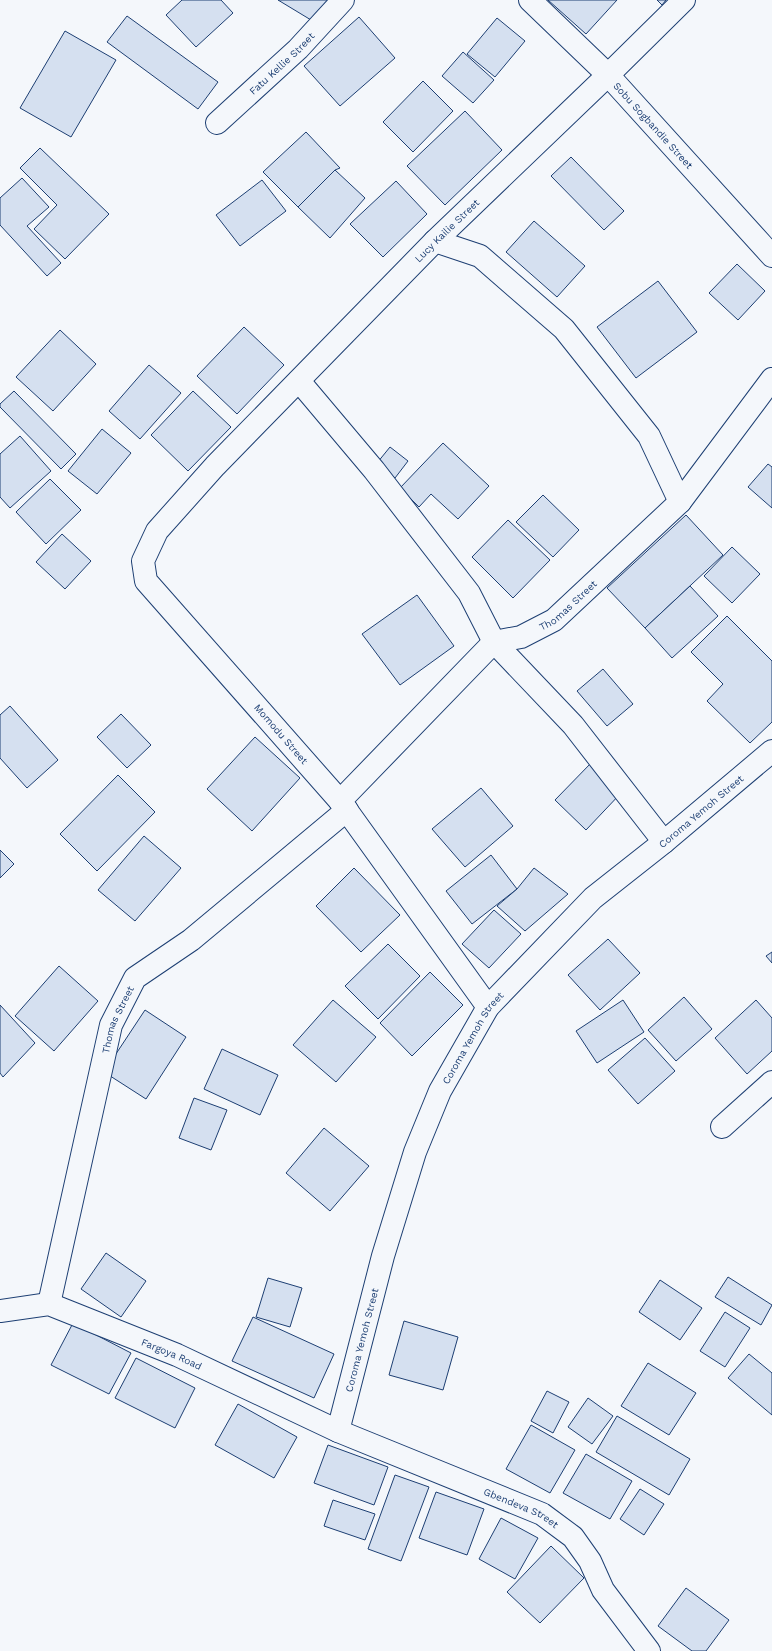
<svg xmlns="http://www.w3.org/2000/svg" width="772" height="1651" font-family="'Work Sans',sans-serif">
	<rect width="100%" height="100%" fill="#f4f7fb"/>
	<g fill="#d5e0f0" stroke="#1d3f73">
		<path d="M182,0H221L233,13L196,47L166,15Z"/>
		<path d="M278,0H330L316,23Z"/>
		<path d="M548,0H617L586,34Z"/>
		<path d="M657,0H666L662,5Z"/>
		<path d="M127,16L218,82L198,109L107,42Z"/>
		<path d="M359,17L395,58L340,106L304,66Z"/>
		<path d="M497,18L525,41L495,77L467,54Z"/>
		<path d="M65,31L116,60L71,137L20,108Z"/>
		<path d="M463,52L494,80L473,103L442,76Z"/>
		<path d="M423,81L453,111L413,152L383,122Z"/>
		<path d="M465,111L502,150L445,205L407,166Z"/>
		<path d="M306,132L340,168L335,170L298,207L263,172Z"/>
		<path d="M40,148L109,214L65,259L34,229L57,205L20,168Z"/>
		<path d="M571,157L624,211L604,230L551,176Z"/>
		<path d="M335,170L365,198L330,238L298,207Z"/>
		<path d="M22,178L49,207L27,226L61,263L47,276L0,225V198Z"/>
		<path d="M262,180L286,211L240,246L216,215Z"/>
		<path d="M396,181L427,214L383,257L350,224Z"/>
		<path d="M534,221L585,266L557,297L506,252Z"/>
		<path d="M737,264L765,291L738,320L709,293Z"/>
		<path d="M658,281L697,332L636,378L597,327Z"/>
		<path d="M244,327L284,365L237,414L197,376Z"/>
		<path d="M60,330L96,364L53,411L16,377Z"/>
		<path d="M149,365L181,393L140,439L109,411Z"/>
		<path d="M14,391L76,454L61,469L0,407V404Z"/>
		<path d="M193,391L231,427L188,471L151,435Z"/>
		<path d="M102,429L131,453L97,494L68,471Z"/>
		<path d="M20,436L51,471L10,508L0,497V454Z"/>
		<path d="M443,443L489,486L458,519L431,494L419,507L400,488Z"/>
		<path d="M390,447L408,461L395,478L377,463Z"/>
		<path d="M768,464L772,467V508L748,487Z"/>
		<path d="M50,479L81,510L46,544L16,512Z"/>
		<path d="M543,495L579,530L553,557L516,522Z"/>
		<path d="M686,515L723,555L645,628L607,588Z"/>
		<path d="M508,520L550,560L513,598L472,557Z"/>
		<path d="M62,534L91,561L65,589L36,562Z"/>
		<path d="M732,547L760,574L732,603L704,576Z"/>
		<path d="M690,586L718,616L672,658L645,628Z"/>
		<path d="M417,595L454,646L400,685L362,634Z"/>
		<path d="M727,616L772,661V722L750,743L707,701L723,684L691,652Z"/>
		<path d="M603,669L633,704L607,726L577,691Z"/>
		<path d="M10,706L58,760L27,788L0,758V715Z"/>
		<path d="M121,714L151,745L127,768L97,737Z"/>
		<path d="M255,737L300,778L252,831L207,789Z"/>
		<path d="M592,762L622,792L586,830L555,800Z"/>
		<path d="M118,775L155,812L97,871L60,834Z"/>
		<path d="M481,788L513,826L465,867L432,829Z"/>
		<path d="M144,836L181,868L135,921L98,890Z"/>
		<path d="M0,850L14,864L0,878Z"/>
		<path d="M491,855L517,889L472,924L446,891Z"/>
		<path d="M354,868L400,915L361,952L316,906Z"/>
		<path d="M534,868L568,894L525,931L497,906L517,889Z"/>
		<path d="M494,910L521,934L489,968L462,944Z"/>
		<path d="M608,939L640,973L600,1010L568,975Z"/>
		<path d="M388,944L420,976L378,1019L345,986Z"/>
		<path d="M772,952V963L766,956Z"/>
		<path d="M59,966L98,1001L54,1051L15,1016Z"/>
		<path d="M430,972L463,1005L412,1056L380,1023Z"/>
		<path d="M684,997L712,1029L676,1061L648,1030Z"/>
		<path d="M333,1000L376,1037L336,1082L293,1045Z"/>
		<path d="M623,1000L644,1032L597,1063L576,1031Z"/>
		<path d="M756,1000L772,1018V1051L747,1074L715,1038Z"/>
		<path d="M0,1005L35,1043L3,1077L0,1073Z"/>
		<path d="M145,1010L186,1037L146,1099L104,1072Z"/>
		<path d="M645,1038L675,1071L638,1104L608,1070Z"/>
		<path d="M222,1049L278,1075L260,1115L204,1089Z"/>
		<path d="M194,1098L227,1110L211,1150L179,1138Z"/>
		<path d="M324,1128L369,1166L330,1211L286,1173Z"/>
		<path d="M106,1253L146,1281L121,1317L81,1289Z"/>
		<path d="M728,1277L772,1305L761,1325L715,1297Z"/>
		<path d="M268,1278L302,1288L290,1327L256,1317Z"/>
		<path d="M660,1280L702,1308L680,1340L639,1312Z"/>
		<path d="M725,1312L750,1328L725,1367L700,1351Z"/>
		<path d="M253,1317L334,1354L314,1398L232,1361Z"/>
		<path d="M404,1321L458,1337L443,1390L389,1375Z"/>
		<path d="M73,1323L131,1353L109,1394L51,1365Z"/>
		<path d="M749,1354L772,1373V1415L728,1378Z"/>
		<path d="M136,1358L195,1388L175,1428L115,1398Z"/>
		<path d="M648,1363L696,1393L669,1435L621,1406Z"/>
		<path d="M547,1391L569,1402L553,1433L531,1421Z"/>
		<path d="M588,1398L613,1416L592,1444L568,1427Z"/>
		<path d="M238,1404L297,1437L274,1478L215,1445Z"/>
		<path d="M617,1416L690,1459L669,1495L596,1452Z"/>
		<path d="M531,1425L575,1450L550,1493L506,1469Z"/>
		<path d="M328,1445L388,1467L374,1505L314,1483Z"/>
		<path d="M586,1454L632,1481L610,1519L563,1493Z"/>
		<path d="M395,1475L429,1487L401,1561L368,1549Z"/>
		<path d="M640,1489L664,1504L644,1535L620,1519Z"/>
		<path d="M436,1492L484,1509L467,1555L419,1538Z"/>
		<path d="M333,1500L375,1514L365,1540L324,1526Z"/>
		<path d="M501,1518L538,1538L515,1579L479,1559Z"/>
		<path d="M551,1546L584,1578L540,1623L507,1592Z"/>
		<path d="M686,1588L729,1620L706,1651H692L658,1626Z"/>
	</g>
	<g fill="none" stroke-linecap="round" stroke-linejoin="round">
		<g stroke="#1d3f73" stroke-width="24">
			<g id="street">
				<path id="s1" d="M530,0L608,75L772,256"/>
				<path id="s2" d="M217,123L298,49L343,0"/>
				<path d="M435,241L480,256L564,329L649,436L680,502"/>
				<path d="M299,381L374,470L469,593L494,642L573,725L664,842"/>
				<path id="s3" d="M340,801L494,642L521,637L554,620L680,502L772,379"/>
				<path id="s4" d="M488,1007L340,801L146,581L143,561L157,531L215,466L435,241L608,75L684,0"/>
				<path d="M722,1127L772,1082"/>
				<path id="s5" d="M49,1304L111,1025L135,978L191,940L347,810"/>
				<path id="s6" d="M0,1311L49,1304L177,1355L338,1431L542,1514L573,1537L590,1561L603,1590L649,1651"/>
				<path id="s7" d="M338,1431L383,1256L415,1152L440,1091L488,1007L593,898L664,842L772,751"/>
			</g>
		</g>
		<use href="#street" stroke="#f4f7fb" stroke-width="22"/>
	</g>
	<g text-anchor="middle" dominant-baseline="central" stroke-width="3" stroke-linejoin="round" paint-order="stroke">
		<g font-size="10" fill="#1d3f73" stroke="#f4f7fb">
			<text stroke="none"><textPath href="#s2" startOffset="88">Fatu Kellie Street</textPath></text>
			<text stroke="none"><textPath href="#s1" startOffset="176">Sobu Sogbandie Street</textPath></text>
			<text stroke="none"><textPath href="#s4" startOffset="1018">Lucy Kailie Street</textPath></text>
			<text stroke="none"><textPath href="#s3" startOffset="306">Thomas Street</textPath></text>
			<text transform="translate(281 734) rotate(49)">Momodu Street</text>
			<text stroke="none"><textPath href="#s7" startOffset="742">Coroma Yemoh Street</textPath></text>
			<text stroke="none"><textPath href="#s5" startOffset="293">Thomas Street</textPath></text>
			<text stroke="none"><textPath href="#s7" startOffset="418">Coroma Yemoh Street</textPath></text>
			<text stroke="none"><textPath href="#s7" startOffset="94">Coroma Yemoh Street</textPath></text>
			<text stroke="none"><textPath href="#s6" startOffset="182">Fargoya Road</textPath></text>
			<text stroke="none"><textPath href="#s6" startOffset="564">Gbendeva Street</textPath></text>
		</g>
	</g>
</svg>
